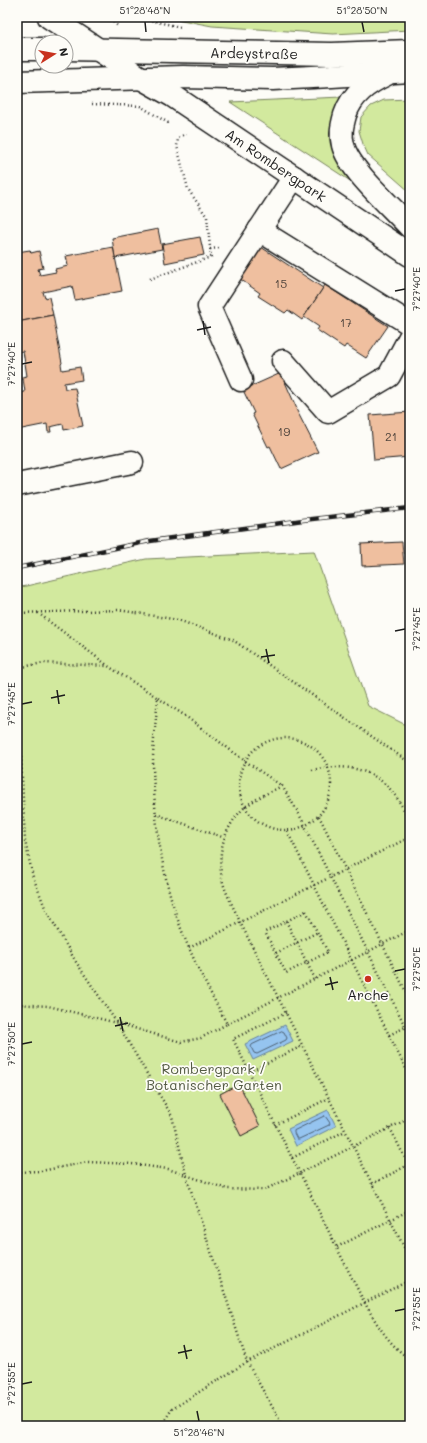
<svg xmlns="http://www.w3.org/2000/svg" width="427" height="1443" font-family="Mali,sans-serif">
	<rect width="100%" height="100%" fill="#fdfcf7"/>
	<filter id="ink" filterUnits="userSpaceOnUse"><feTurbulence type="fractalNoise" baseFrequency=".025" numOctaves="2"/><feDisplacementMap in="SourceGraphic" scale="8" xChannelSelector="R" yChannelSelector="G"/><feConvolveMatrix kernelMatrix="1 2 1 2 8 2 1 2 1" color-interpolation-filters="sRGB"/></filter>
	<g filter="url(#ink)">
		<g fill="#d2e99e" stroke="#77825d">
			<path d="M166,17H410V30L333,34L212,26Z"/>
			<path d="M342,97L361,188L230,102Z"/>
			<path d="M410,99V192L368,155L363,144L359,131L361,117L371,106L384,100Z"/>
			<path d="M314,551L368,706L410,727V1426H17V588L146,559Z"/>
		</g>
		<g fill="#95c4f0" stroke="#65819b">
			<path d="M285,1025L293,1041L253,1060L245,1044Z"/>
			<path d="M328,1110L336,1126L296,1146L288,1129Z"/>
		</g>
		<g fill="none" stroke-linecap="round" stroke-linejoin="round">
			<g stroke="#4c5f71" stroke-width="1">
				<path d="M282,1031L284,1032L287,1038L286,1040L257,1054L254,1053L251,1047L252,1045Z"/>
				<path d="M325,1116L330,1123L329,1125L299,1139H297L294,1133V1131Z"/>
			</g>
		</g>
		<g fill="#efbf9f" stroke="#1c1c1c">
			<path d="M158,229L162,249L115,258L112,238Z"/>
			<path d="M200,237L204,255L165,263L162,244Z"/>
			<path d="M113,247L122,291L75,300L72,286L43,292L45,298L49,297L53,315L17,322V252L30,250L31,253L39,251L43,268L38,269L40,275L56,272L55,269L68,266L66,256Z"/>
			<path d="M261,247L323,288L302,320L288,310L285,313L258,296L260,293L240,279Z"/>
			<path d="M325,285L388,326L366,358L346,345L344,348L317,330L319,327L304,317Z"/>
			<path d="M53,315L62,363L61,364L62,370L80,367L82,380L64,383L65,389L75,388L83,426L64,430L63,424L50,427L51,432H48L47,424L17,430V407L22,406L19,393L25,392L23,379L17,380V378L27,376L23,351L17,352V334H19L17,322Z"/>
			<path d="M281,373L297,409H296L318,452L281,469L270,446L268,447L252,414L254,413L243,390Z"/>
			<path d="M410,412V457L374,460L370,415Z"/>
			<path d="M402,542L404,564L362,566L361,544Z"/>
			<path d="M239,1084L260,1126L241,1136L220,1094Z"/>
		</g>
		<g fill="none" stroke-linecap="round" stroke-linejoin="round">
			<g stroke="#1c1c1c" stroke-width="25">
				<g id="minor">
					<path d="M259,230L410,324"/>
					<path d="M283,361L328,412L389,376L410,337"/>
					<path d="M241,380L209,307L294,177"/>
					<path d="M17,485L132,462"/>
				</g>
			</g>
			<g stroke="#1c1c1c" stroke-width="25">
				<g id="major">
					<path d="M49,17L141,78L173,96L410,255"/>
					<path d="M17,49H42"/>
					<path d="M66,49L332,54L410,51"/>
					<path d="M387,74C368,83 352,94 345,115C342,126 340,134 343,145C349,170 392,207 410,227"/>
					<path d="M17,82L183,77L273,79L332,76L410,71"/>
				</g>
			</g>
			<g stroke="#1c1c1c" stroke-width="2.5" stroke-dasharray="1 3" stroke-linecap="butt">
				<path d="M107,17L119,27"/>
				<path d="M136,17L180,27"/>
				<path d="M94,19L100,17"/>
				<path d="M155,21L167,17"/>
				<path d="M92,104L140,106L170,124"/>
				<path d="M210,249L220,248"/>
				<path d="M150,279L211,257L207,217L188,189L177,146L178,138L186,134"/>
				<path d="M17,613L119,610L178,620L233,640L410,763"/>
				<path d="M38,613L107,665"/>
				<path d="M17,668L43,663L108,666L158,698C156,719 153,741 153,762C154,825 163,890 189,948C200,974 214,999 227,1024L201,1038L181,1042L117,1023L48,1006L17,1004"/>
				<path d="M158,698L184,715L245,761L282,786L298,812L410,1036"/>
				<path d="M17,717L20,734L25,841L33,877L46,910L76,962L117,1023L172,1116L186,1175L247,1362L283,1426"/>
				<circle cx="285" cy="784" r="46"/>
				<path d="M312,770C340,764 369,766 390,789C398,798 404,810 410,821"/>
				<path d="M282,786C270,792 256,798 245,807C223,827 215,858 224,886C228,898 235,910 240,922L410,1259"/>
				<path d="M156,814L225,838"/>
				<path d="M319,816L410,1000"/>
				<path d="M287,831L410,1077"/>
				<path d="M306,911L328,952L286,973L265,932Z"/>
				<path d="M286,921L315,979"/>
				<path d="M189,948L410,837"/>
				<path d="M276,953L318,932"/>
				<path d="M286,1013L233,1039L292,1158L345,1131"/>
				<path d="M227,1024L410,930"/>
				<path d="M389,1035L410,1025"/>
				<path d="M249,1072L302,1046"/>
				<path d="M275,1125L329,1098"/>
				<path d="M390,1128L410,1168"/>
				<path d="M292,1158L300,1173L410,1118"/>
				<path d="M17,1172L41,1171L88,1162L132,1164L168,1169L227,1189L264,1190L300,1173C315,1204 330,1234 345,1264C361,1295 380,1340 410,1359"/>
				<path d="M372,1184L410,1164"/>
				<path d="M337,1247L410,1210"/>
				<path d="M161,1426L172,1409L247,1362L410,1280"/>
				<path d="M409,1426L410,1423"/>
			</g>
			<use href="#minor" stroke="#fdfcf7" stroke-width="22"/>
			<use href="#major" stroke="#fdfcf7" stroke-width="22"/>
			<g stroke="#1c1c1c" stroke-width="4.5">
				<path id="rail" d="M17,568L150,541L303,520L410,508"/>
			</g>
			<use href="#rail" stroke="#fdfcf7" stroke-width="3" stroke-dasharray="9" stroke-linecap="butt"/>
		</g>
	</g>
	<path fill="none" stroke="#1c1c1c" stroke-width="1.5" d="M145,22L146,32M362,22L364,32M395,291L405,289M203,321L205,335M197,330L211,327M22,364L32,362M395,631L405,629M266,649L269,663M261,657L275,655M57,690L59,704M51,698L65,695M22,704L32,702M395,971L405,969M330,977L333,990M325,985L338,982M120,1017L123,1031M115,1026L128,1023M22,1044L32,1042M395,1311L405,1309M184,1345L187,1359M178,1353L192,1350M22,1384L32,1382M197,1411L199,1421"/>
	<circle fill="#c8321e" stroke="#fdfcf7" stroke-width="1.5" cx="368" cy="979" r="4"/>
	<g text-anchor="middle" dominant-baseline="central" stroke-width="3.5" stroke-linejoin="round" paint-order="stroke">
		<g font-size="12" fill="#51453d">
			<text x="281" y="283">15</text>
			<text x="346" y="322">17</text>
			<text x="284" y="431">19</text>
			<text x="391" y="436">21</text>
		</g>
		<g font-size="14" fill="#1c1c1c" stroke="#fdfcf7">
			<text transform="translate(254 53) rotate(1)">Ardeystraße</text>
			<text transform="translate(276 165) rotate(34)">Am Rombergpark</text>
		</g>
		<g font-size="14" fill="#1c1c1c" stroke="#fdfcf7">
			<text x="368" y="994">Arche</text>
		</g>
		<g font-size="14" fill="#535a43" stroke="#fdfcf7">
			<text x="214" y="1068">Rombergpark /<tspan x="214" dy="16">Botanischer Garten</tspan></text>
		</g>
	</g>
	<rect width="427" height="1443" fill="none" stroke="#fdfcf7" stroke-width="44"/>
	<g transform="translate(54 54) rotate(79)"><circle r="19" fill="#fdfcf7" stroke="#a3a29f"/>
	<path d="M0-3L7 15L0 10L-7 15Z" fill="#c8321e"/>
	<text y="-6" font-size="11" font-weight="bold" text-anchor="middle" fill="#1c1c1c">N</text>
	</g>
	<rect x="22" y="22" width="383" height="1399" fill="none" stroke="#1c1c1c" stroke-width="1.5"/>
	<g font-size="10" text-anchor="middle" fill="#1c1c1c">
		<text x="145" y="14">51°28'48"N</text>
		<text x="362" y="14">51°28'50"N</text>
		<text transform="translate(416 289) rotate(-90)" y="4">7°27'40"E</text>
		<text transform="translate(11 364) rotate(-90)" y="4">7°27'40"E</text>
		<text transform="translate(416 629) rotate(-90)" y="4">7°27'45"E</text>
		<text transform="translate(11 704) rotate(-90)" y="4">7°27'45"E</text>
		<text transform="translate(416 969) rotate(-90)" y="4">7°27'50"E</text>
		<text transform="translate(11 1044) rotate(-90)" y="4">7°27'50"E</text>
		<text transform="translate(416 1309) rotate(-90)" y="4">7°27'55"E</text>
		<text transform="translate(11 1384) rotate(-90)" y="4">7°27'55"E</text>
		<text x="199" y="1436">51°28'46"N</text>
	</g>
</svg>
